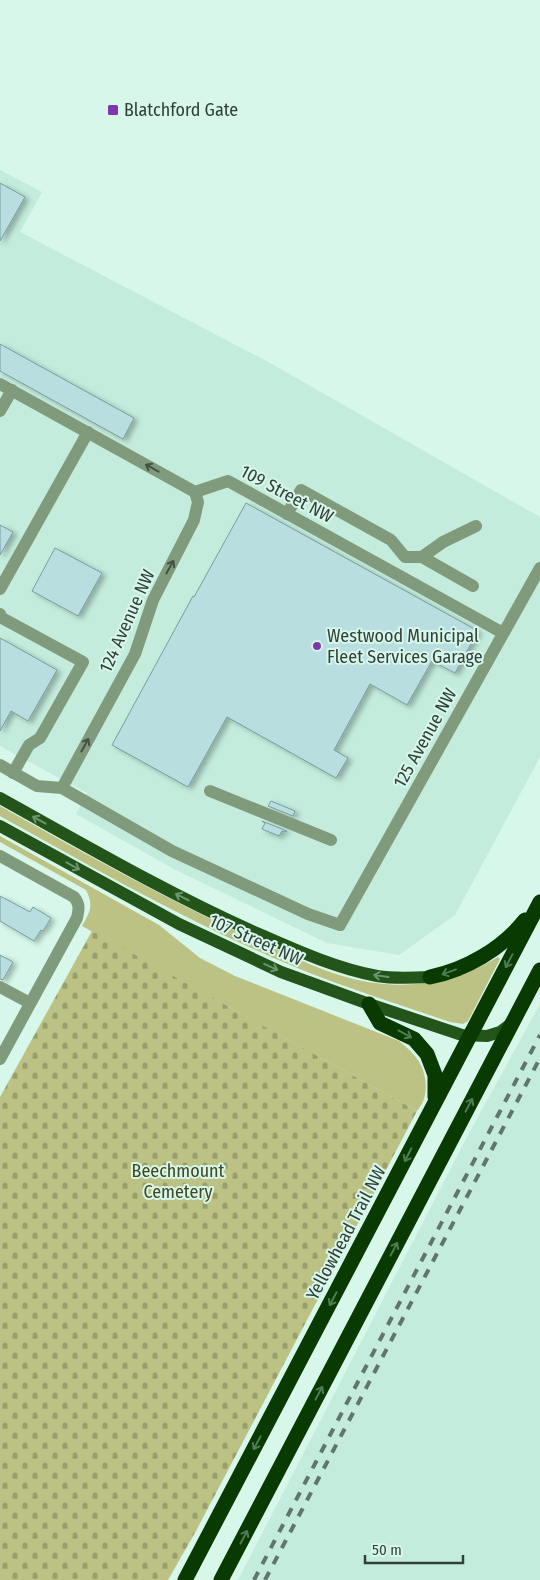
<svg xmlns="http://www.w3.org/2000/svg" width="540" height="1580" font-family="'Fira Sans Condensed',sans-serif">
	<defs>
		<pattern id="cemetery-stones" width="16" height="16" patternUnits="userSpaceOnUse" patternTransform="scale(1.25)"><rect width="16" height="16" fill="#bbc283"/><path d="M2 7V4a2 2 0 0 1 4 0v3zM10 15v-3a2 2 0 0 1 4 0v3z" fill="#999f6c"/></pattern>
		<filter id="shadow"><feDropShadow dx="4" dy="2.5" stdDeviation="2.5" flood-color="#0004"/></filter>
	</defs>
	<rect width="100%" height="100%" fill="#d6f7ea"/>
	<g fill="#c3ecdc">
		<path d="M0,170L42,192L20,232L270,363L540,517V757L455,915L399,955L327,943L174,869L76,814L87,793L0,746Z"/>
		<path d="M540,1004V1580H238L467,1137Z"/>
	</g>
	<g fill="#bbc283">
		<path d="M0,806C87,855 174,904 265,944C300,960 336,978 375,983C418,989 461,980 498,957L500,959L468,1021L463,1024L450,1022C389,1001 327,982 269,956C176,915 88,865 0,816Z"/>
		<path d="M0,836L159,925L200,958L235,976L399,1041C404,1045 410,1050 414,1055C427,1069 431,1096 417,1111L82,926C90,912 94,906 86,890L0,842Z"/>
	</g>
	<path fill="url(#cemetery-stones)" d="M92,931L417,1111L196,1531L168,1580H0V1097Z"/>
	<g fill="#b9dedf" stroke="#799c9d" filter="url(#shadow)">
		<path d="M0,183L25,197L0,241Z"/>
		<path d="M0,344L134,418L123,439L0,371Z"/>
		<path d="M246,503L478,631L455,673L432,661L407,705L370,684L334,750L348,758L336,778L227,717L188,787L112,745L193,596L194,597Z"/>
		<path d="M0,525L13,532L0,555Z"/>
		<path d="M55,548L102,573L78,616L32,591Z"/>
		<path d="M0,638L57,670L28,721L11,711L0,731Z"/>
		<path d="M271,801L295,811L293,816L268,806Z"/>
		<path d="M262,821L287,831L286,832L282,831L279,836L262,829L265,823Z"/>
		<path d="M0,896L30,912L33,907L51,918L43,931L41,930L34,941L0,921Z"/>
		<path d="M0,955L13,962L3,980L0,979Z"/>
	</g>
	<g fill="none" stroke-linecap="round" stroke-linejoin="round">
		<g stroke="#809b7b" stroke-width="12">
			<path d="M0,384L195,492L228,481L503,633"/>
			<path d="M0,411L12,390"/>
			<path d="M287,514L301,490L391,540L405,557H422L443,542L476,526"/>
			<path d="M422,557L473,586"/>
			<path d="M0,589L88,432"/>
			<path d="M0,614L2,618L83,662L40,738L29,745L13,773"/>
			<path d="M0,765L37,786L62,788L172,851L308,914L340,925L540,568"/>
			<path d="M62,788L135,654L153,600L194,520L198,502L195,492"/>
			<path d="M210,791L331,840"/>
			<path d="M0,856L74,897C80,904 79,909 77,918L0,1059"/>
			<path d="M0,987L30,1003"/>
		</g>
		<g stroke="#23551b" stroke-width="12">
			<path d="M0,798C83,844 165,892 252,931C291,948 334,968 377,976C394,979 412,978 430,977"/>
			<path d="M0,826L179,924L281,972L369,1004L462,1035L487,1036L500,1032L512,1023"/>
		</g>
		<g stroke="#083a02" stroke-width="15">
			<path d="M430,977C465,970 502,949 525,920"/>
			<path d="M369,1004L380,1023L414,1039L427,1054L435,1075V1097"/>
			<path d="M185,1580L540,902"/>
			<path d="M221,1580L540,970"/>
		</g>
		<g stroke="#61746d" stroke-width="4" stroke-dasharray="9 9" stroke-linecap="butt">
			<path d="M254,1580L540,1035"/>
			<path d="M265,1580L540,1058"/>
		</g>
	</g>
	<defs><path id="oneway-shaft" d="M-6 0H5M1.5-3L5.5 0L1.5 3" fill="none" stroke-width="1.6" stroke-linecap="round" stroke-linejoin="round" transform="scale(1.25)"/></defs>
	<g stroke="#425147">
		<use href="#oneway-shaft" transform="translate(152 468) rotate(-151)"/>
		<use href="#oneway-shaft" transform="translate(170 567) rotate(-61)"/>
		<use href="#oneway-shaft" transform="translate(85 745) rotate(-61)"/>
	</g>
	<g stroke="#6b966e">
		<use href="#oneway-shaft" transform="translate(39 820) rotate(-151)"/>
		<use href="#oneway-shaft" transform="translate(73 866) rotate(29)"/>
		<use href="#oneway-shaft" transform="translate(182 897) rotate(-153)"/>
		<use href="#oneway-shaft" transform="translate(271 967) rotate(24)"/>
		<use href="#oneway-shaft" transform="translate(381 976) rotate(-172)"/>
	</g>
	<g stroke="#507c53">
		<use href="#oneway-shaft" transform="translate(509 961) rotate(118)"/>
		<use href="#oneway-shaft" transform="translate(449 972) rotate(160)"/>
		<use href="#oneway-shaft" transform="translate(405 1034) rotate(29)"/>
		<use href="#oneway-shaft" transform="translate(469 1105) rotate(-62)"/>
		<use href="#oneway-shaft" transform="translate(408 1155) rotate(117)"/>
		<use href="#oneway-shaft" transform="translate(394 1249) rotate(-62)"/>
		<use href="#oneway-shaft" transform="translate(333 1299) rotate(118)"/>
		<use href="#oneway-shaft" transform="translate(319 1393) rotate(-62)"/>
		<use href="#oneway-shaft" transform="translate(257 1443) rotate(118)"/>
		<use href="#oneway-shaft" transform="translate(244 1537) rotate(-62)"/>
	</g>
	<g fill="#7e38ab" stroke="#d6f7ea" stroke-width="2">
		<rect x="107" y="104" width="12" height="12" rx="2.5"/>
		<circle cx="317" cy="646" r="5"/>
	</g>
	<g text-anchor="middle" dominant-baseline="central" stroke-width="4" stroke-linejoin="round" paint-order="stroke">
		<g font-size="18" fill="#323f3a" stroke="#d6f7ea" text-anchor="start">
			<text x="124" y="110">Blatchford Gate</text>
			<text x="327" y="636">Westwood Municipal<tspan x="327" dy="21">Fleet Services Garage</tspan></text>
		</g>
		<g font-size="18" fill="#323f3a" stroke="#d6f7ea">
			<text transform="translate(287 494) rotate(28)">109 Street NW</text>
			<text transform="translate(127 621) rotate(-66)">124 Avenue NW</text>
			<text transform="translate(425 738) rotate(-61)">125 Avenue NW</text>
			<text transform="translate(256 940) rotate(24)">107 Street NW</text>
			<text transform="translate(346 1233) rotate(-62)">Yellowhead Trail NW</text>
		</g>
		<g font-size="18" fill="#43461e" stroke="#d6f7ea">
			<text x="178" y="1171">Beechmount<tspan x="178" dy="21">Cemetery</tspan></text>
		</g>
	</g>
	<path d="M365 1555v8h98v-8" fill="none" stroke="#323f3a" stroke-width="2.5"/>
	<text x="372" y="1555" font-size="15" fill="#323f3a" stroke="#d6f7ea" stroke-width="4" paint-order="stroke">50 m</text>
</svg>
